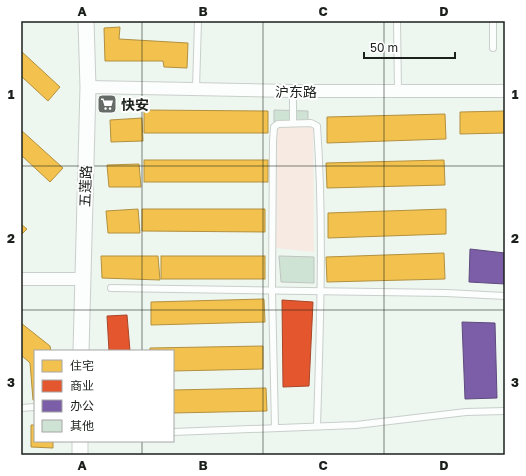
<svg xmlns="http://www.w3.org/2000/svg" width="526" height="476" font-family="'Golos Text','Noto Sans SC',sans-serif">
	<rect width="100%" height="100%" fill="#eef6f0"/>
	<path fill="#f7eae3" d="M277,127H313L314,252L276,248Z"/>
	<g fill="#f2c14e" stroke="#b2913f">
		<path d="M120,27L119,39L188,43L187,68L164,67L163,61H105L104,28Z"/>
		<path d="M21,51L60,87L48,101L21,76Z"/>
		<path d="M144,110L268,111V133H144Z"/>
		<path d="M505,111V133L460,134V112Z"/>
		<path d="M445,114L446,139L327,143V117Z"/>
		<path d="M142,118L143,141L111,142L110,120Z"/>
		<path d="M21,130L63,168L50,182L21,155Z"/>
		<rect x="144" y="160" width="124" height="22"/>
		<path d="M444,160L445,185L327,188L326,163Z"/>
		<path d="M139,164L141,187H109L107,165Z"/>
		<path d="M138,209L140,233H108L106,211Z"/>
		<path d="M142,209H265V232L142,231Z"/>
		<path d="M446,209V234L328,238V213Z"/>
		<path d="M21,224L27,229L21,235Z"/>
		<path d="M444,253L445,279L327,282L326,257Z"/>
		<path d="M101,256H158L160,280L102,278Z"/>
		<rect x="161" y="256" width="104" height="23"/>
		<path d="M264,299L265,322L151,325V302Z"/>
		<path d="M21,323L50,346L51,351H35V400H33L30,363L21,355Z"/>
		<path d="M263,346V369L173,371V351H150V348Z"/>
		<path d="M266,388L267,411L173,413V390Z"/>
		<path d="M31,425H35V441H53V448L31,447Z"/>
	</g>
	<g fill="#e4572e" stroke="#a84629">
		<path d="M282,300L313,302L309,386L283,387Z"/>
		<path d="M127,315L130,351H109L107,316Z"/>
	</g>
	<g fill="#7b5ea7" stroke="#5e4b7d">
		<path d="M470,249L505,253V284L469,282Z"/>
		<path d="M462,322L495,323L497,398L465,399Z"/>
	</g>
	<g fill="#cfe3d4" stroke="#bfc5c1">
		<path d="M274,110L308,111V121L274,122Z"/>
		<path d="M279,256L314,257V283L281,282Z"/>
	</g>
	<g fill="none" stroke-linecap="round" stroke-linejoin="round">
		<g stroke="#c9cfcb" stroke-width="8">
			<g id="service">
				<path d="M397,21L398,91"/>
				<path d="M493,21V48"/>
				<path d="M196,89L198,21"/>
				<path d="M293,91V123"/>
				<path d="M111,288L446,293L505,296"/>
				<path d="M21,408L35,407"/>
				<path d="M275,428L272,290L273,141L274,127L278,124L311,123L317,126C324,226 320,326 317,426"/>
				<path d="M173,432L356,425L466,412L505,411"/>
			</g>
		</g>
		<g stroke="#c9cfcb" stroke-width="14">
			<g id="minor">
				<path d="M88,87L293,91H505"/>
				<path d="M21,279H83"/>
			</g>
		</g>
		<g stroke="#c9cfcb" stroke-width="17">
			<g id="tertiary">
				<path d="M81,351L88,87L86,21"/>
				<path d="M80,455V441"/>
			</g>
		</g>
		<use href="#service" stroke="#fcfefd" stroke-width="6"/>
		<use href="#minor" stroke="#fcfefd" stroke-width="12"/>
		<use href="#tertiary" stroke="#fcfefd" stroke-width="15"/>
	</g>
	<path fill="none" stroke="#1b201c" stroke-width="1" stroke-opacity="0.55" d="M142,21V351M263,21V455M384,21V455M21,166H505M21,310H505M142,441V455"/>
	<defs>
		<g id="supermarket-square" transform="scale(1)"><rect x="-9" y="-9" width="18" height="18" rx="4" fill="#656b66" stroke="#fff"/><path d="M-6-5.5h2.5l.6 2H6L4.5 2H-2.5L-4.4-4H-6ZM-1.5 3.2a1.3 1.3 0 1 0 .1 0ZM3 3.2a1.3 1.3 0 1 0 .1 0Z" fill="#fff"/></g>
	</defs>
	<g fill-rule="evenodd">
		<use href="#supermarket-square" x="107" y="104"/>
	</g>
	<g text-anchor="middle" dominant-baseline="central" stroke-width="4" stroke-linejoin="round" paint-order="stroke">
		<g font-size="14" fill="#1b201c" stroke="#fff">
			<text x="296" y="91">沪东路</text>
			<text transform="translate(85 186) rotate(-88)">五莲路</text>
		</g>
		<g font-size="14" font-weight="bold" fill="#1b201c" stroke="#fff" text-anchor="start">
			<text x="121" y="104">快安</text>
		</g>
	</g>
	<rect width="526" height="476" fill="none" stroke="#ffffff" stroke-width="44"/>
	<rect x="34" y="350" width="140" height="92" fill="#ffffff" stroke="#a4a6a4"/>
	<rect x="42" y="360" width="20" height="12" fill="#f2c14e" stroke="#a4a6a4"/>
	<text x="70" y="370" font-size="12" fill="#1b201c">住宅</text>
	<rect x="42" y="380" width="20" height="12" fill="#e4572e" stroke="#a4a6a4"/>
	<text x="70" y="390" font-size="12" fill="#1b201c">商业</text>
	<rect x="42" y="400" width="20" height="12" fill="#7b5ea7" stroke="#a4a6a4"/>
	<text x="70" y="410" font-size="12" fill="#1b201c">办公</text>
	<rect x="42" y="420" width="20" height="12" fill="#cfe3d4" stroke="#a4a6a4"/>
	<text x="70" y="430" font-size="12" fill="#1b201c">其他</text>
	<path d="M364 52v6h91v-6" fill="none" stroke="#1b201c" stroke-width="2"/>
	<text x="370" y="52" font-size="12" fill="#1b201c" stroke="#ffffff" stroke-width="3" paint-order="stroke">50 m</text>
	<rect x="22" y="22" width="482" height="432" fill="none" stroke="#1b201c" stroke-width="1.5"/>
	<g font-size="13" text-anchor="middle" font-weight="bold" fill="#1b201c">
		<text x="82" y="16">A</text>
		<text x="203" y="16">B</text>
		<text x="323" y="16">C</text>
		<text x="444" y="16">D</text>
		<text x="11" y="99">1</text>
		<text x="515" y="99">1</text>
		<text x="11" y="243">2</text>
		<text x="515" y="243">2</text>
		<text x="11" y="387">3</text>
		<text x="515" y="387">3</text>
		<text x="82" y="470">A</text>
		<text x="203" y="470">B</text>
		<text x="323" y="470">C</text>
		<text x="444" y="470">D</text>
	</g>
</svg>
